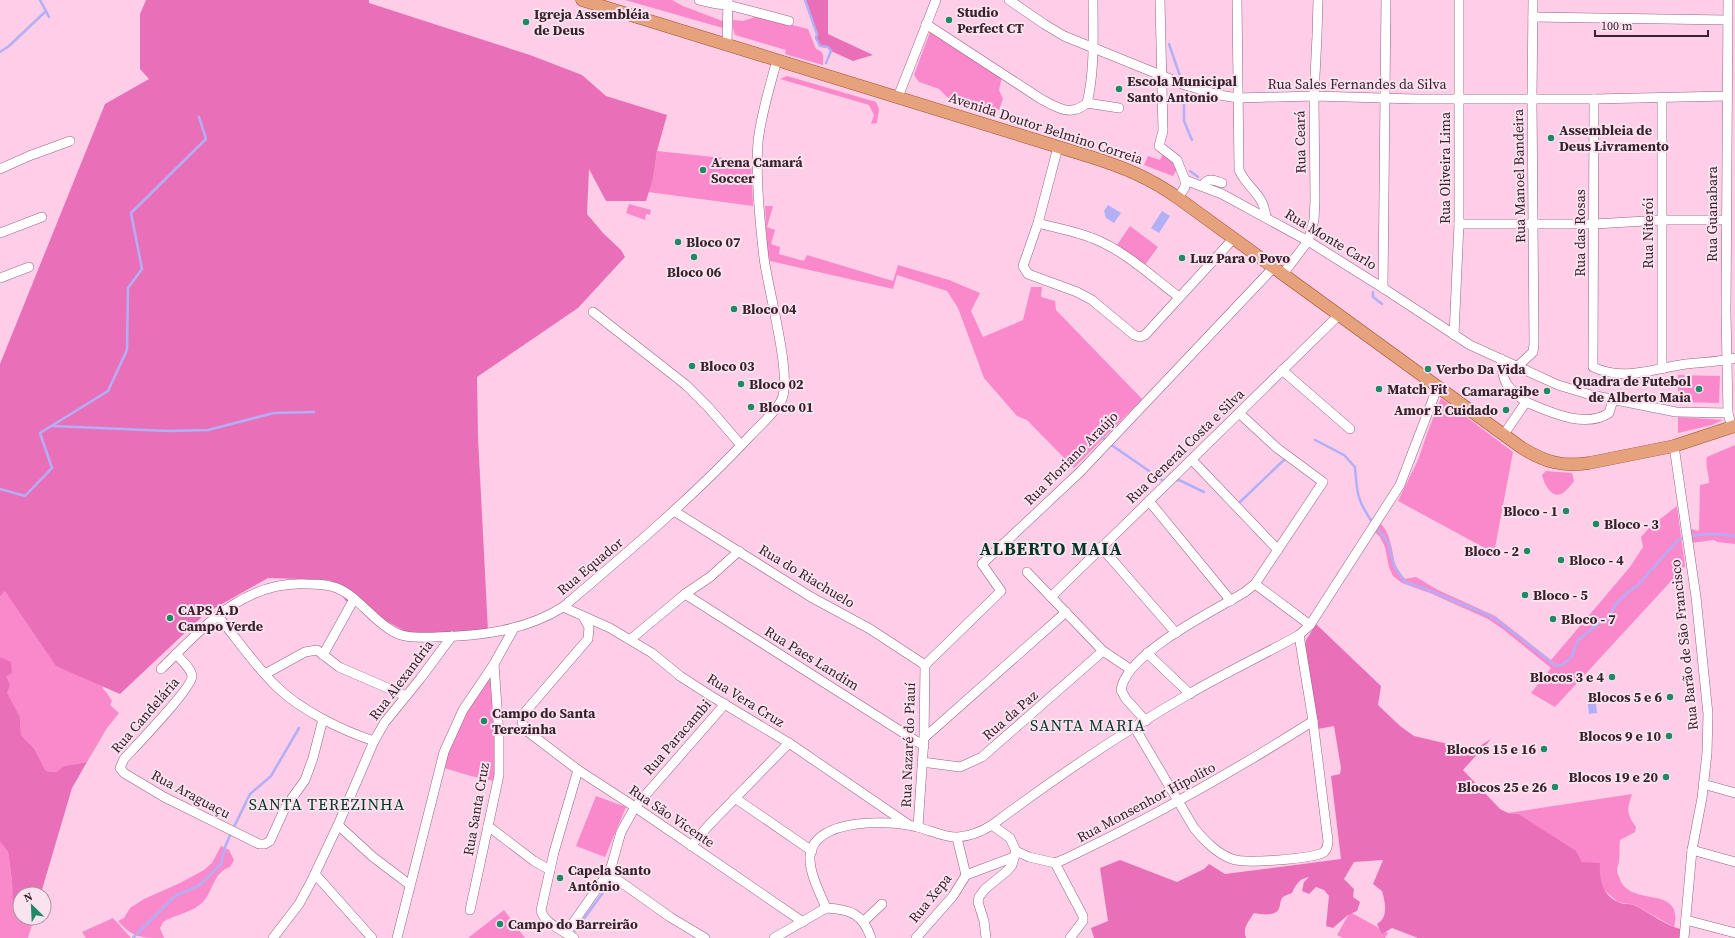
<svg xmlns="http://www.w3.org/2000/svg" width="1735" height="938" font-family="'Source Serif 4',serif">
	<rect width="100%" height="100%" fill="#fecde7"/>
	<g fill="#fa89cb">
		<path d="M625,0H672L683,6L725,22L723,28Z"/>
		<path d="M758,16L808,29L816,49C825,52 823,56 823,65L785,54L786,50L735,35L733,28V20L743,21Z"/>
		<path d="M930,32L1002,76L999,90L1003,99L999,110L947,97L939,89L919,82L914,75Z"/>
		<path d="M787,76L876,102L879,109L877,123L871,124L874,115L869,105L780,79Z"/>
		<path d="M657,151L751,161L753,206L648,192L653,179Z"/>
		<path d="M1163,153L1172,157L1177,169L1173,176L1144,165L1148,156L1160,160Z"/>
		<path d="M629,204L651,210L650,215L646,214L645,220L626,213Z"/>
		<path d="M765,206H773L767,227L775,230L771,244L780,247L779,254L804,261L807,255L893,281L898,265L949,280L980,293L971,311L983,337L1023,320L1031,287H1042L1041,297L1055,301L1056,310L1142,399L1074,468L1027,420L1017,416L984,378L958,308L947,291L897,275L893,289L770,261L767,248Z"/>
		<path d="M1130,226L1158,247L1145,265L1117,245Z"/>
		<path d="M1678,375L1720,376L1719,403L1678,402Z"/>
		<path d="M1441,398L1513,452L1494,553L1398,501L1418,460L1428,431Z"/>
		<path d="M1678,417L1723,420L1712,425L1678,433Z"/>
		<path d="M1735,445V544L1717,542L1714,540L1691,543L1690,529L1699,531L1700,485L1709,483C1709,473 1705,466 1707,457Z"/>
		<path d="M1546,471L1572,473L1574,481C1571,485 1567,490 1563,493C1552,500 1544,484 1542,475Z"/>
		<path d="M1677,506L1685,566L1555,707L1531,693L1551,668L1504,630L1488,619L1430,593L1402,583L1393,576L1389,567L1385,547L1380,537L1374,531L1379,523C1390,529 1392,552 1395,563C1397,569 1401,574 1405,579L1416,577L1438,590L1495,616L1551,660L1630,567L1643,547L1641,537L1650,527Z"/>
		<path d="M0,567L101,678L103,689L107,693L112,701L110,705L119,713L107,728L87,762L64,766L56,772L46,771L34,748L21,735L20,717L6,693V676L2,658L0,657V597L5,591Z"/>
		<path d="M489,678H491L498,765L494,781L471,776L444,768L447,752L468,706Z"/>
		<path d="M1632,794C1627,810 1626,813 1636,827L1635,832L1620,840C1619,847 1620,854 1619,861C1619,864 1617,867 1617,870C1617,874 1620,878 1621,882C1635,907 1684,885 1674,927L1635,905L1618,902L1604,890L1599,878L1582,862L1575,851L1519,814L1508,813Z"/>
		<path d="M596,796L626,807L605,857L576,846Z"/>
		<path d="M0,842L8,852L12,881L14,909L20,911V918H34L28,938H0Z"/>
		<path d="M221,846L229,850L234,860L230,867C215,872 214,886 206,898C197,912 176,914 163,922L160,928L164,938C141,938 133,938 118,921L124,918L130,908L144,899L180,883L204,870L212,863Z"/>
		<path d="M504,910L525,938H468Z"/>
		<path d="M1350,912L1388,933L1385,938H1343L1337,935Z"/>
		<path d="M113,918L131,938H86L82,932Z"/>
	</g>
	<g fill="#e970b8">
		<path d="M146,0H369V3L530,55L582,75L606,96L667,115L657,151L653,179L646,201H606L589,169L587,214L603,233L621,250L625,257L578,308L477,377L478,437L488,631L409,633L346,601L329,580L268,578L206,613L120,694L56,666L5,591L0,597V364L105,104L149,79L140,69V14Z"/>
		<path d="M805,0H828V34L873,55L853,61L831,51L828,47L820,46L816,38L817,34Z"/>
		<path d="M1316,624L1381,686L1378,705L1400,726L1414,736L1470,749L1480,746L1491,739L1463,770L1500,809L1508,813L1519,814L1576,851L1582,862L1600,863C1599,879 1602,895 1618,902C1624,905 1631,903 1636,906C1651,914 1664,924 1680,929L1679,938H1418L1392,928L1382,934L1377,924C1389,918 1385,901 1382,891L1373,884L1383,860L1354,862L1344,879L1354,889L1353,897L1360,902L1357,911L1348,915L1333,928L1326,926L1329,896L1324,890L1316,887L1309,894L1302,891L1304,882L1309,877C1299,879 1296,884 1292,893C1290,894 1285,895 1283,897C1278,902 1283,912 1271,914C1266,915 1259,914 1254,913C1249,921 1242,928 1246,938H1094L1091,928L1108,921L1100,868L1120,860L1177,882L1204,869L1209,864L1225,874L1341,859L1331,776L1340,774L1341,768L1334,726L1318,729L1304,649L1306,640Z"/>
		<path d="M0,657L11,662L12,673L6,676L10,685L7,693L20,717L21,735L34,748L46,771L56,772L64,766L87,762L72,788L41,893L20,894V911L13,909L12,881L8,852L0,842Z"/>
	</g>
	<g fill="#b2aff7">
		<path d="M1108,205L1121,213L1114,223L1106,218L1104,211Z"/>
		<path d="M1162,211L1170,216L1159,233L1151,228Z"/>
		<path d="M1595,694L1597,713L1589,714L1587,695Z"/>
	</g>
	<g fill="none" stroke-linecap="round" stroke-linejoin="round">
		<g stroke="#b2aff7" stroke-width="2.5">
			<path d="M40,0L49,17"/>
			<path d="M805,0L817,34L816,38L820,46L828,47L831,51L826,63"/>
			<path d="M1169,44L1180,76"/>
			<path d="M0,52L9,46L46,11"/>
			<path d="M1184,102V121L1192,140"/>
			<path d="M1190,171L1198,177"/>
			<path d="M1373,292V297L1382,304"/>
			<path d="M53,426L169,431L208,430L274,413L314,412"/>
			<path d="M1101,436L1107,441"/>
			<path d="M1315,440L1344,455L1355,467C1357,493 1357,501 1373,523"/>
			<path d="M1110,444L1165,482"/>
			<path d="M1174,481L1179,480L1204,492"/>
			<path d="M0,489L25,496L52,468L40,433L108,391L127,350L128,288L142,269L131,213L206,139L199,117"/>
			<path d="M1240,502L1286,458"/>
			<path d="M1376,527L1388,542L1394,566L1405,582L1421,587L1486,614L1498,621L1556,666L1562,665L1571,658L1578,640L1610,615L1616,604L1628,592L1638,585L1677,541L1685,537"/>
			<path d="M1690,536L1712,534L1735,536"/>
			<path d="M233,829L250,794L271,776L299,728"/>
			<path d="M575,931L613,879"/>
			<path d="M133,938L175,896L200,885L221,864L225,847L231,833"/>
		</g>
		<g stroke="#996381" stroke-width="10">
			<g id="minor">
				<path d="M699,0L717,4L728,5L789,21"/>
				<path d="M1009,0L1044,24L1064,36L1185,85L1219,95L1238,98L1314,96L1415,99H1594L1727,96"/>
				<path d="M1160,0L1163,131L1159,146L1177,160L1185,180V187L1178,198"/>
				<path d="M1237,0L1239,170C1248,190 1263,192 1266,217"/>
				<path d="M1728,0L1726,312L1728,413L1732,428"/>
				<path d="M1533,17L1727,20"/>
				<path d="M926,24L1041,99C1057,108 1071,117 1087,103L1119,108"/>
				<path d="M727,44L728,0"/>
				<path d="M898,97L936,0"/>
				<path d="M1594,99L1593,367C1625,382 1654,368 1686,364C1702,362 1719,362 1735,358"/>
				<path d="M1087,103C1095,70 1093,34 1093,0"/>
				<path d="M1058,147L1038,223L1023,266L1028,274L1077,292L1092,300L1134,335L1140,337L1145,335L1234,238"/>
				<path d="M0,169L29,156L70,141"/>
				<path d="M1185,180L1222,194L1308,241L1383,288L1470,345L1558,385L1591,395L1676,412L1728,413"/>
				<path d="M1202,186C1208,177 1213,180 1222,183"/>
				<path d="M1038,223C1056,228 1075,231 1092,238C1124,250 1151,276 1179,297"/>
				<path d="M1459,224H1595L1662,220H1726"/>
				<path d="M0,233L42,217"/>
				<path d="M1283,274L1308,241L1314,220L1315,200L1314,96L1317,36L1318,0"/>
				<path d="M0,278L29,267"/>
				<path d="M1383,288L1386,0"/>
				<path d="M593,312L686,385L709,408L741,445"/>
				<path d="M1454,335L1459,224V0"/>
				<path d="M1501,359C1503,385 1507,387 1526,402L1504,434"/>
				<path d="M1518,366L1533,352L1534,344L1532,99L1533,0"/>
				<path d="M1662,369V98"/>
				<path d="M1282,370L1350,429"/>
				<path d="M1526,402C1550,412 1585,429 1609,413L1613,400"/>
				<path d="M1674,446L1696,597L1708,714L1707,753L1702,798L1692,850L1684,938"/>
				<path d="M1192,460L1278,550"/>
				<path d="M1149,501L1231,601"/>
				<path d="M674,511L811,597L870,629L925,665"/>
				<path d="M1101,547L1176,633"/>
				<path d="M1027,572L1103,651L1130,669"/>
				<path d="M1255,584L1310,625"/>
				<path d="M685,594L924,746"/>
				<path d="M1051,597L1339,315"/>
				<path d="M563,607L610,628L652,653L680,676L711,696L789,743L909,825"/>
				<path d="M218,616C237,639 255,666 277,687C302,711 341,730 374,741"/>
				<path d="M583,616L589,627L588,639L526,711C520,719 521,723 527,731L578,770L635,807L803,922"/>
				<path d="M631,639L685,594L710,577L739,551"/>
				<path d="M1147,653L1190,694"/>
				<path d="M176,654C181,660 191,668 192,676C193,687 134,748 124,759L120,768L124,773L164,797L259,844H265L270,841L285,808L305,780L313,758L323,719"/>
				<path d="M323,655L354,599"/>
				<path d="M925,665L1001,591L982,564L1080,472L1274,267"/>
				<path d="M161,669C203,628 242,581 307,584C317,584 327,584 337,588C359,597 373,621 394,632C407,639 421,637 435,637C480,636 525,631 563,607C628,552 692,498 750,436C759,426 777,411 782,399C792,375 768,289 764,258C760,223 755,176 758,142C761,114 770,86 777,60"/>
				<path d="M265,674L305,652L317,650L339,667L406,696"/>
				<path d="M1146,721L1126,699L1121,690C1126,653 1214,611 1245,592L1255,584L1323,482L1277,448L1239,413"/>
				<path d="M1135,728L1194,828C1205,841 1216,853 1232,859C1245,864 1312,859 1324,852C1327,849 1328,845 1328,841L1313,721L1299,635"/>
				<path d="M924,738L1066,612"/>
				<path d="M922,762L960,767L982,757L1103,651"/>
				<path d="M1703,784L1735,793"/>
				<path d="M735,798L812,851"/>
				<path d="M338,825L373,857L410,885"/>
				<path d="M992,825L1010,838L1016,851L1029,857L1055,863L1065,859C1151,818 1233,772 1313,721"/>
				<path d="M488,826L534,861L550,870"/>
				<path d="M918,827L924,738L925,665"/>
				<path d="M957,838L966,875"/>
				<path d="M691,846L709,825L789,743"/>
				<path d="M1692,850L1735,862"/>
				<path d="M1055,863L1083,916V921L1070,938"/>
				<path d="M608,873L670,917L705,938"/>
				<path d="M315,874L372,938"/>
				<path d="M966,875L1014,857"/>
				<path d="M826,908C850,909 863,914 871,938"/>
				<path d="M470,910L499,775V736L494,664"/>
				<path d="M1686,920L1735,933"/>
				<path d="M864,921L882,904"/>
				<path d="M566,933L608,873L612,864L621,832L635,807L725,704"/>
				<path d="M273,938L299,904L311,882L338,825L374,741L385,722L420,679L452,636"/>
				<path d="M397,938L444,752L463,710L494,664L514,628"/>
				<path d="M574,938C564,931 543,923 541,910L554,852L578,770"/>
				<path d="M774,938L826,908C820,893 809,873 810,856C814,817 891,820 917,827C930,830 945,838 958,837C971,836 981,832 992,825C1055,778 1121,733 1189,694C1225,673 1263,655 1299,635L1310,625L1400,485L1438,386"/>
				<path d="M916,938L953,896L966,875"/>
				<path d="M986,938L984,921L978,902L979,897L985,889L1007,871L1012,865L1016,851"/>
			</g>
		</g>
		<g stroke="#9e4d29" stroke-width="13">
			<path id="major" d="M582,0L1091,157C1123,167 1150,178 1178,198L1522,448C1545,462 1562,467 1589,463L1674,446L1735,426"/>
		</g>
		<use href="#minor" stroke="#fff" stroke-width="9"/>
		<use href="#major" stroke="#e6a27d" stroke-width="12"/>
	</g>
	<g fill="#1f8965" stroke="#fbe2ef" stroke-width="1.5">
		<circle cx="949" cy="20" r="4"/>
		<circle cx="526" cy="22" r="4"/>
		<circle cx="1119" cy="89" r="4"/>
		<circle cx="1551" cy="138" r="4"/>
		<circle cx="703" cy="170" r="4"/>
		<circle cx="678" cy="242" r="4"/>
		<circle cx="694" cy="257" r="4"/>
		<circle cx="1182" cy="258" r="4"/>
		<circle cx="734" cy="309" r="4"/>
		<circle cx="692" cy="366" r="4"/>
		<circle cx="1428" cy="369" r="4"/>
		<circle cx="741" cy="384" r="4"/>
		<circle cx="1379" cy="389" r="4"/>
		<circle cx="1699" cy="389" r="4"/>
		<circle cx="1547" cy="391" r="4"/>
		<circle cx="751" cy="407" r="4"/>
		<circle cx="1506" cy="410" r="4"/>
		<circle cx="1566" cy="511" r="4"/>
		<circle cx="1596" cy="524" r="4"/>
		<circle cx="1527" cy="551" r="4"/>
		<circle cx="1561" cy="560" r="4"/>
		<circle cx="1525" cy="595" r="4"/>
		<circle cx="170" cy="618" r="4"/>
		<circle cx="1553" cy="619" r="4"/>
		<circle cx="1612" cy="677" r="4"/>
		<circle cx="1670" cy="697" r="4"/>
		<circle cx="484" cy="721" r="4"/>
		<circle cx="1669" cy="736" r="4"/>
		<circle cx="1544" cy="749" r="4"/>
		<circle cx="1666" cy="777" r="4"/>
		<circle cx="1555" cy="787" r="4"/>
		<circle cx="560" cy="878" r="4"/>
		<circle cx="500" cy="924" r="4"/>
	</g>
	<g text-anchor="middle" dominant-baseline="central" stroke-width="4" stroke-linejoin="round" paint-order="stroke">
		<g font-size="14" font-weight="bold" fill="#37212d" stroke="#fbe2ef" text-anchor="start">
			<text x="957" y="12">Studio<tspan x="957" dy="16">Perfect CT</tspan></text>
			<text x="534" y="14">Igreja Assembléia<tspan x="534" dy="16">de Deus</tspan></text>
			<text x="1127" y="81">Escola Municipal<tspan x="1127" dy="16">Santo Antonio</tspan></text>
			<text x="1559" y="130">Assembleia de<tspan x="1559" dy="16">Deus Livramento</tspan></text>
			<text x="711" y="162">Arena Camará<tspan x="711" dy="16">Soccer</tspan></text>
			<text x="686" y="242">Bloco 07</text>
			<text x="1190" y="258">Luz Para o Povo</text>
			<text x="694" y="272" text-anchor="middle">Bloco 06</text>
			<text x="742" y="309">Bloco 04</text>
			<text x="700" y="366">Bloco 03</text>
			<text x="1436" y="369">Verbo Da Vida</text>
			<text x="1691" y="381" text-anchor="end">Quadra de Futebol<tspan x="1691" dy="16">de Alberto Maia</tspan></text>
			<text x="749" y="384">Bloco 02</text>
			<text x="1387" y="389">Match Fit</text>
			<text x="1539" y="391" text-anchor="end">Camaragibe</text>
			<text x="759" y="407">Bloco 01</text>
			<text x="1498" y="410" text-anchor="end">Amor E Cuidado</text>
			<text x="1558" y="511" text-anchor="end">Bloco - 1</text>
			<text x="1604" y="524">Bloco - 3</text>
			<text x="1519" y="551" text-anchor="end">Bloco - 2</text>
			<text x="1569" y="560">Bloco - 4</text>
			<text x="1533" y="595">Bloco - 5</text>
			<text x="178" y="610">CAPS A.D<tspan x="178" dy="16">Campo Verde</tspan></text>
			<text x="1561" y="619">Bloco - 7</text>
			<text x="1604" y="677" text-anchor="end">Blocos 3 e 4</text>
			<text x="1662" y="697" text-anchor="end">Blocos 5 e 6</text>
			<text x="492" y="713">Campo do Santa<tspan x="492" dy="16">Terezinha</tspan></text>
			<text x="1661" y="736" text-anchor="end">Blocos 9 e 10</text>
			<text x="1536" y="749" text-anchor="end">Blocos 15 e 16</text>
			<text x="1658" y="777" text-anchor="end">Blocos 19 e 20</text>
			<text x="1547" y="787" text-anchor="end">Blocos 25 e 26</text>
			<text x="568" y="870">Capela Santo<tspan x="568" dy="16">Antônio</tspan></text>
			<text x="508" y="924">Campo do Barreirão</text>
		</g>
		<g font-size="14" fill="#37212d" stroke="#fbe2ef">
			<text x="1357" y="84">Rua Sales Fernandes da Silva</text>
			<text transform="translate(1046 128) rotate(18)">Avenida Doutor Belmino Correia</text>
			<text transform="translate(1300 142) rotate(-91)">Rua Ceará</text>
			<text transform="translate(1445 168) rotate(-90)">Rua Oliveira Lima</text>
			<text transform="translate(1519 176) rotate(-91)">Rua Manoel Bandeira</text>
			<text transform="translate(1712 214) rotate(-90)">Rua Guanabara</text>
			<text transform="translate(1580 233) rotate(-90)">Rua das Rosas</text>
			<text transform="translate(1648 233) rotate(-90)">Rua Niterói</text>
			<text transform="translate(1331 239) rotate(31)">Rua Monte Carlo</text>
			<text transform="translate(1185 446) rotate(-44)">Rua General Costa e Silva</text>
			<text transform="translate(1071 458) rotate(-45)">Rua Floriano Araújo</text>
			<text transform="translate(590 566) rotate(-40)">Rua Equador</text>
			<text transform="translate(807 576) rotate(31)">Rua do Riachuelo</text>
			<text transform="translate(1684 645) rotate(-96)">Rua Barão de São Francisco</text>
			<text transform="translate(812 658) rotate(32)">Rua Paes Landim</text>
			<text transform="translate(401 680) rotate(-53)">Rua Alexandria</text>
			<text transform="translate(746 700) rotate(32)">Rua Vera Cruz</text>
			<text transform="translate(145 715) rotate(-49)">Rua Candelária</text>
			<text transform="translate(1010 715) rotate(-41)">Rua da Paz</text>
			<text transform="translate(677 737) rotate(-49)">Rua Paracambi</text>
			<text transform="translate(908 745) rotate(-88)">Rua Nazaré do Piauí</text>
			<text transform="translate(191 794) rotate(28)">Rua Araguaçu</text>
			<text transform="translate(1146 802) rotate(-28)">Rua Monsenhor Hipolito</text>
			<text transform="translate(476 809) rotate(-80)">Rua Santa Cruz</text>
			<text transform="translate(672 816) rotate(34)">Rua São Vicente</text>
			<text transform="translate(930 898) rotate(-51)">Rua Xepa</text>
		</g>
		<g font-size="16" letter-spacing="1" fill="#013524" stroke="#fbe2ef">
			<text x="1088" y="725">SANTA MARIA</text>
			<text x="327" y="804">SANTA TEREZINHA</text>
		</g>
		<g font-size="18" font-weight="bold" letter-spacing="1" fill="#013524" stroke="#fbe2ef">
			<text x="1051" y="548">ALBERTO MAIA</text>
		</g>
	</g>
	<g transform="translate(32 906) rotate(336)"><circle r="19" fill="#fbe2ef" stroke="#ad95a1"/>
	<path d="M0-3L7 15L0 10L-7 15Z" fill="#1f8965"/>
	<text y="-6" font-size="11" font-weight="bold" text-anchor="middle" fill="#37212d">N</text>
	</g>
	<path d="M1595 30v6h113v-6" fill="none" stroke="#37212d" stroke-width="2"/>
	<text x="1601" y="30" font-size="12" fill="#37212d" stroke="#fbe2ef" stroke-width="3" paint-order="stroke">100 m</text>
</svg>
